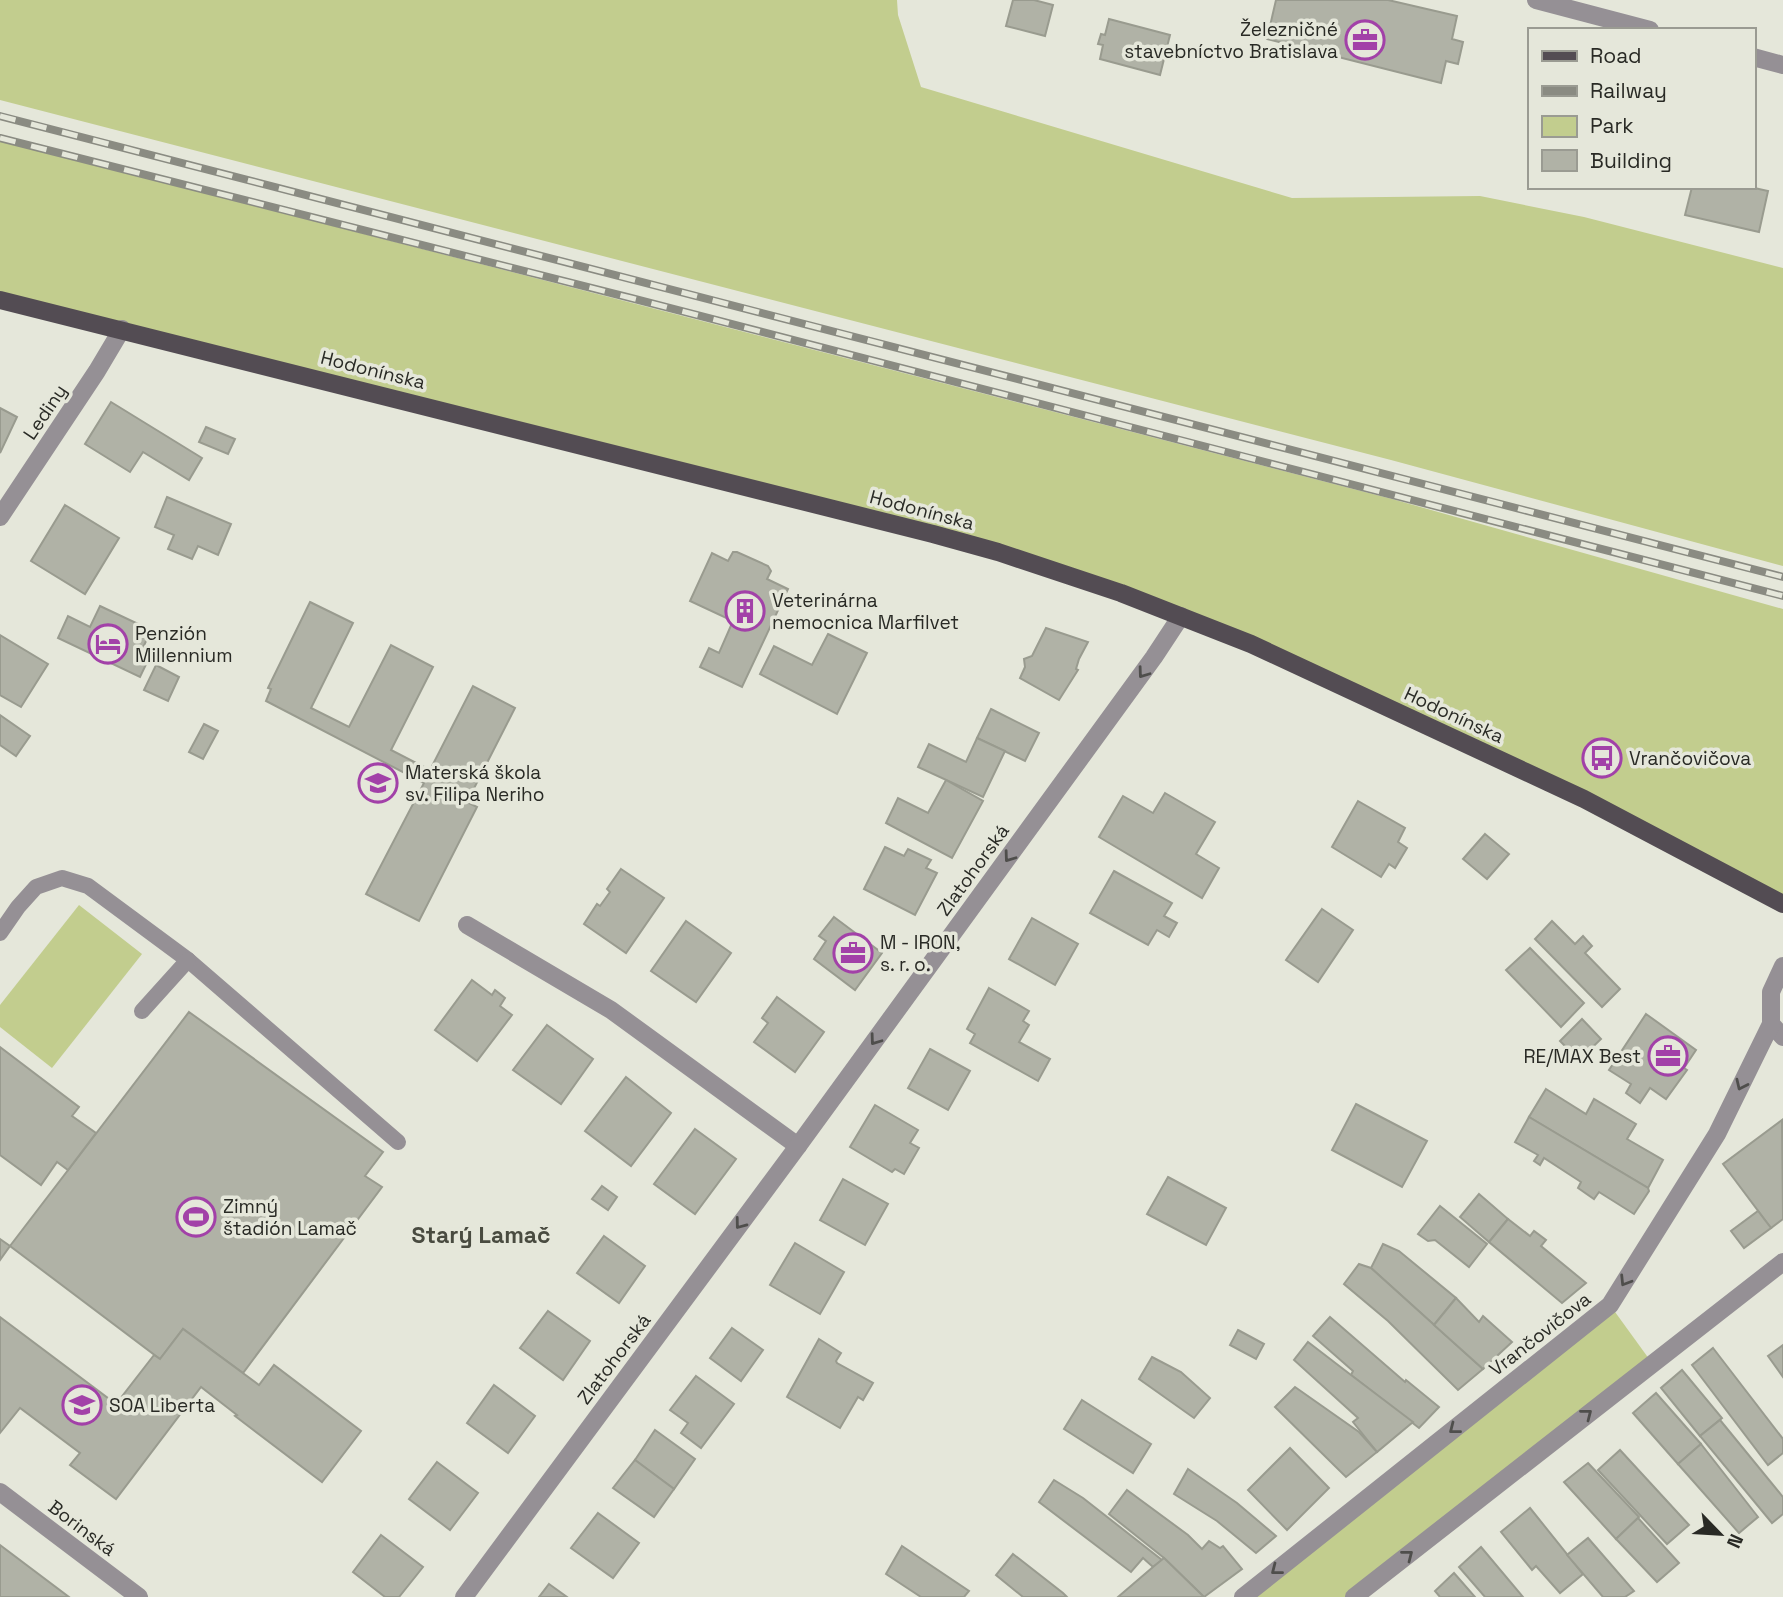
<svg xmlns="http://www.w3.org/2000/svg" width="1783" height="1597" font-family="'Space Grotesk',sans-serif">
	<rect width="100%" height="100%" fill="#e5e7da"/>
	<g fill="#c2cd8e">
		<path d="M0,0H897L898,15L921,87L1292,198L1480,196L1584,217L1783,268V566L1391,460L0,100Z"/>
		<path d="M0,140L1392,499L1783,609V904L1380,703L998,552L0,300Z"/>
		<path d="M79,905L142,954L52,1068L0,1027V1005Z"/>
		<path d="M1610,1305L1652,1363L1354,1597H1243Z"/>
	</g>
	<g fill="#b0b2a6" stroke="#999b8f" stroke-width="2">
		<path d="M1013,0H1034L1053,5L1045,36L1006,26Z"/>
		<path d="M1276,0H1388L1457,16L1452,39L1463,42L1458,64L1446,61L1441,83L1267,39Z"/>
		<path d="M1109,19L1170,35L1160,75L1100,59L1103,45L1098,44L1101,34L1105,35Z"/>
		<path d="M1692,187H1750L1768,191L1759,232L1685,215Z"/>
		<path d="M111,402L202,458L189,480L143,452L130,472L85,444Z"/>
		<path d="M0,408L17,417L0,453Z"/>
		<path d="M206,427L235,439L228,454L199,442Z"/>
		<path d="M167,497L231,524L218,555L198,546L192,559L168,549L174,535L155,527Z"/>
		<path d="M65,505L119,538L85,594L31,561Z"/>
		<path d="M733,552H737L768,566L771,571L767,579L788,589L742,687L700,667L709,648L719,653L733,621L690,601L712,553L728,561Z"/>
		<path d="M310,602L353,623L311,708L349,727L391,645L433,667L391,750L430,770L473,686L515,708L467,802L477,807L419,921L366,894L424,783L266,701L271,689L268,688Z"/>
		<path d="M100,606L151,630L142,650L151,654L140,677L58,638L68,616L90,627Z"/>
		<path d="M1046,628L1088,642L1079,659L1076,669L1078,670L1059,700L1020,678L1025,667L1024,659L1032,656Z"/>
		<path d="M828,634L867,653L837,714L760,674L774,646L812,665Z"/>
		<path d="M0,635L48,664L21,707L0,695Z"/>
		<path d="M156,665L179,677L168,701L144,690Z"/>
		<path d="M991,709L1039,733L1025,761L977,738Z"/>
		<path d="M0,715L30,736L16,756L0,745Z"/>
		<path d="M204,724L218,731L203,759L189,752Z"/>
		<path d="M977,738L1005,751L983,797L918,767L929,744L966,762Z"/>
		<path d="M946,780L983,801L952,858L886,823L898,798L928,813Z"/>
		<path d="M1165,793L1215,822L1196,854L1219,868L1202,898L1099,837L1123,796L1153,813Z"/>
		<path d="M1358,801L1405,828L1398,842L1407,848L1395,868L1389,864L1381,877L1332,847Z"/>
		<path d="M1485,834L1509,854L1487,879L1463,859Z"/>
		<path d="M885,847L904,856L908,849L931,860L926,868L937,873L915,915L864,889Z"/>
		<path d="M621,869L664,898L626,953L584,924L597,904L600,906L610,892L607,889Z"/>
		<path d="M1114,871L1172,903L1164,916L1177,923L1169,937L1157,930L1148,945L1090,913Z"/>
		<path d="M1322,909L1353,930L1318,982L1286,960Z"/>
		<path d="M834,917L882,953L855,990L814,959L826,941L819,936Z"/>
		<path d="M1032,918L1078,944L1055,985L1009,959Z"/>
		<path d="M686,921L731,953L696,1002L651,971Z"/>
		<path d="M1552,921L1575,944L1583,936L1592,946L1585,953L1620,989L1602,1007L1535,939Z"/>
		<path d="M1530,948L1584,1003L1561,1027L1506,970Z"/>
		<path d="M472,980L492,995L495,990L505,998L500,1006L512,1015L477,1061L435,1030Z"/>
		<path d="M989,988L1029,1011L1023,1021L1029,1025L1019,1042L1050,1059L1038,1081L970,1043L975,1034L967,1029Z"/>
		<path d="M777,997L824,1032L795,1072L754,1042L768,1023L762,1018Z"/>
		<path d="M189,1012L383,1152L365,1176L382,1187L243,1373L183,1329L160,1359L10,1246Z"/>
		<path d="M1646,1014L1696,1050L1684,1068L1687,1070L1666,1099L1650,1088L1640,1103L1626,1093L1631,1084L1609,1070Z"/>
		<path d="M1582,1019L1601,1039L1579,1060L1560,1041Z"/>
		<path d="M547,1025L593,1059L561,1104L513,1070Z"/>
		<path d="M0,1047L79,1107L72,1116L96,1133L68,1170L57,1162L41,1185L0,1155Z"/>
		<path d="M930,1049L970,1071L948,1110L908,1088Z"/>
		<path d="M626,1077L671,1113L631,1166L585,1131Z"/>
		<path d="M1546,1089L1586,1114L1594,1099L1636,1124L1627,1139L1663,1160L1648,1188L1529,1117Z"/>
		<path d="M1356,1104L1427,1141L1402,1187L1332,1150Z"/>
		<path d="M875,1105L918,1130L910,1143L919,1148L904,1174L895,1169L892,1172L850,1147Z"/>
		<path d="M1529,1117L1648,1188L1649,1191L1634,1214L1599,1192L1594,1199L1578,1188L1581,1182L1544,1158L1540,1165L1534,1161L1538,1155L1515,1142Z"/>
		<path d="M1782,1120L1783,1219L1771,1228L1723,1164Z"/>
		<path d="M695,1129L736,1159L695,1214L654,1184Z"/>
		<path d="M1168,1177L1226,1208L1206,1245L1147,1214Z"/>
		<path d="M843,1179L888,1204L865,1245L820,1220Z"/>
		<path d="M602,1186L617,1197L608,1210L592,1199Z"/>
		<path d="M1479,1194L1508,1219L1489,1242L1460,1217Z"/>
		<path d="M1440,1206L1487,1244L1469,1267L1435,1240L1428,1241L1418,1234Z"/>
		<path d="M1758,1211L1771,1228L1744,1248L1731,1231Z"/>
		<path d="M1508,1219L1530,1236L1534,1231L1546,1240L1541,1246L1586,1283L1562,1303L1489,1242Z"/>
		<path d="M604,1236L645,1266L619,1303L577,1273Z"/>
		<path d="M0,1239L10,1246L0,1260Z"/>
		<path d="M795,1243L844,1272L820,1314L770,1285Z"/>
		<path d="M1383,1244L1399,1251L1456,1298L1434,1325L1371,1268Z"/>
		<path d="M1359,1264L1371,1268L1483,1369L1458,1390L1388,1321L1344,1284Z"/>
		<path d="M1456,1298L1479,1322L1483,1316L1512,1342L1483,1369L1434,1325Z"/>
		<path d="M548,1311L590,1341L563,1380L520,1348Z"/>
		<path d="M0,1317L116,1404L154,1355L160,1359L183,1329L259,1385L274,1365L361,1431L322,1482L235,1416L237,1415L201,1387L116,1499L70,1465L80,1453L20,1408L0,1433Z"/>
		<path d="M1330,1317L1405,1382L1406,1380L1439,1407L1419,1428L1351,1375L1353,1371L1313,1336Z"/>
		<path d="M732,1328L763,1350L741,1381L710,1358Z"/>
		<path d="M1238,1330L1264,1344L1256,1359L1230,1345Z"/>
		<path d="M819,1339L841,1353L836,1361L837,1363L873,1383L863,1400L858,1397L840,1428L787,1397Z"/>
		<path d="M1308,1342L1351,1375L1413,1422L1377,1452L1353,1422L1358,1418L1294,1360Z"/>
		<path d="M1783,1345V1377L1768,1356Z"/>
		<path d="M1713,1348L1783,1439V1453L1768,1465L1692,1365Z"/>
		<path d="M1152,1357L1181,1372L1210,1398L1194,1418L1139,1379Z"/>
		<path d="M1682,1370L1722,1418L1700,1436L1661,1388Z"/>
		<path d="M696,1376L734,1404L701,1448L681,1433L688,1423L670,1410Z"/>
		<path d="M494,1385L535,1416L508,1453L467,1423Z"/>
		<path d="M1295,1387L1359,1432L1377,1452L1346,1477L1275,1407Z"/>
		<path d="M1656,1393L1701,1444L1678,1464L1633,1413Z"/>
		<path d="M1082,1400L1151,1444L1133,1473L1064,1429Z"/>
		<path d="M1720,1420L1783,1497V1514L1772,1523L1700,1436Z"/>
		<path d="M655,1430L695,1459L674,1489L635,1460Z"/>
		<path d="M1701,1444L1758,1517L1739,1533L1678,1464Z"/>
		<path d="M1290,1448L1329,1488L1287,1530L1248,1490Z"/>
		<path d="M1620,1450L1689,1525L1667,1544L1598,1470Z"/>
		<path d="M635,1460L674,1489L654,1517L613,1488Z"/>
		<path d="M437,1462L478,1493L450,1530L409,1499Z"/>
		<path d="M1588,1463L1639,1517L1616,1539L1564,1482Z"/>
		<path d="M1188,1469L1237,1503L1276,1536L1256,1553L1217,1521L1174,1494Z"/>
		<path d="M1054,1480L1083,1498L1162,1560L1153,1567L1143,1558L1131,1572L1039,1502Z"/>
		<path d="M1127,1490L1188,1535L1202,1549L1209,1541L1220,1548L1223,1546L1242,1569L1204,1597L1164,1558L1109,1514Z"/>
		<path d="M1530,1508L1583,1574L1560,1593L1536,1566L1532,1570L1501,1532Z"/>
		<path d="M598,1513L639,1543L613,1578L571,1548Z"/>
		<path d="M1638,1518L1679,1563L1657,1582L1616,1539Z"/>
		<path d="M381,1535L423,1567L399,1597H385L353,1572Z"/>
		<path d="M1588,1538L1634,1591L1625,1597H1603L1567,1555Z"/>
		<path d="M0,1545L69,1597H0Z"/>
		<path d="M902,1546L969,1591L964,1597H921L886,1574Z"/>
		<path d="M1481,1547L1523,1597H1485L1459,1567Z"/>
		<path d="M1013,1554L1063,1593L1067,1597H1023L996,1575Z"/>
		<path d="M1164,1558L1204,1597H1118L1153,1567Z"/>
		<path d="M1454,1573L1475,1597H1440L1435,1591Z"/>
		<path d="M549,1584L567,1597H539Z"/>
	</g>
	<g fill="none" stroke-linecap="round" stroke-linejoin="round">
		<g stroke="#959095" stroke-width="16">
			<path d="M0,933L18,907L36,887L62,878L88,886L188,960L398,1142"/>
			<path d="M142,1011L188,960"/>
		</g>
		<g stroke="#959095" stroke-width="18">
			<path d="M1536,0L1650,30"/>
			<path d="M1753,57L1783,65"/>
			<path d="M0,517L97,371L122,329"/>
			<path d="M467,925L611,1010L798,1146"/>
			<path d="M1771,1024L1783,1037"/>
			<path d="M0,1492L139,1597"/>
			<path d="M464,1597L798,1146L1154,657L1181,616"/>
			<path d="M1243,1597L1610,1305L1717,1134L1771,1024V992L1783,966"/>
			<path d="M1354,1597L1783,1262"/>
		</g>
		<path stroke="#534c53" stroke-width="18" d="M0,300L933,534L998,552L1121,593L1251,644L1584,799L1783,904"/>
		<g stroke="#8a8b82" stroke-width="8">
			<g id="rail">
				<path d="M0,116L1783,577"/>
				<path d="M0,138L631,298L1783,596"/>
			</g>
		</g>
		<use href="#rail" stroke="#e5e7da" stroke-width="5" stroke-dasharray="16" stroke-linecap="butt"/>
	</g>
	<defs><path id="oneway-chevron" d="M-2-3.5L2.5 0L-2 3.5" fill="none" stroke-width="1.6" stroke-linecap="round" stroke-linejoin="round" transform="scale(1.75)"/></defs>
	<g stroke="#4f4e4c">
		<use href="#oneway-chevron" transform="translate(1143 673) rotate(126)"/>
		<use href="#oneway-chevron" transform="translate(1009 857) rotate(126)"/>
		<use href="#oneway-chevron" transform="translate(875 1040) rotate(126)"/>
		<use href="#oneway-chevron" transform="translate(1741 1085) rotate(115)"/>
		<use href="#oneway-chevron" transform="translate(740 1224) rotate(127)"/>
		<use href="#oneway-chevron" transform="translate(1625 1281) rotate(122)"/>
		<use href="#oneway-chevron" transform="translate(1587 1414) rotate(-38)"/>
		<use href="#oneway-chevron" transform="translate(1454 1429) rotate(142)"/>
		<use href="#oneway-chevron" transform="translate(1408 1555) rotate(-38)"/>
		<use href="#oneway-chevron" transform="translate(1276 1570) rotate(142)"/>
	</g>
	<defs>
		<g id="office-ring" transform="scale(2.0125)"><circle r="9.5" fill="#e5e7da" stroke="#a241a8" stroke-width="1.5"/><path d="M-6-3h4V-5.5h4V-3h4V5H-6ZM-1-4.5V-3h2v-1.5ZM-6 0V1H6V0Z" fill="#a241a8"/></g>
		<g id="building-ring" transform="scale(2.0125)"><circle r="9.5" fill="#e5e7da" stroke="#a241a8" stroke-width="1.5"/><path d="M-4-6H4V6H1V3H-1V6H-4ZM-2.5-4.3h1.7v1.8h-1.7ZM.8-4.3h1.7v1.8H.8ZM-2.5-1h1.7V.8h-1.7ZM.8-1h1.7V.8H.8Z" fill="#a241a8"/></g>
		<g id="hotel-ring" transform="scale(2.0125)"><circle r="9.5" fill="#e5e7da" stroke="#a241a8" stroke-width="1.5"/><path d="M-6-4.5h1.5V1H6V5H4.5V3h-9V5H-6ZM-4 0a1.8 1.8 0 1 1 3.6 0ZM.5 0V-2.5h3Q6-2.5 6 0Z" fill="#a241a8"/></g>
		<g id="bus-ring" transform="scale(2.0125)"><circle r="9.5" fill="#e5e7da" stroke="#a241a8" stroke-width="1.5"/><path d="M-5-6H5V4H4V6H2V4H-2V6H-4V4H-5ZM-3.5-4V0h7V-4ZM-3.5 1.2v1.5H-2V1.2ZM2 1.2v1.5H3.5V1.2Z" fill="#a241a8"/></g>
		<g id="school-ring" transform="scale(2.0125)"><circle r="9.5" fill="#e5e7da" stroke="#a241a8" stroke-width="1.5"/><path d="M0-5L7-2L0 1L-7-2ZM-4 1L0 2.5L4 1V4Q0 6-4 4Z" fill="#a241a8"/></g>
		<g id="stadium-ring" transform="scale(2.0125)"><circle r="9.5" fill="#e5e7da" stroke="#a241a8" stroke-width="1.5"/><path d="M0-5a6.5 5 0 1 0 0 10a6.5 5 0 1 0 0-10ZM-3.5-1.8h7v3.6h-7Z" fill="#a241a8"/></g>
	</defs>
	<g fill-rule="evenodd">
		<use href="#office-ring" x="1365" y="40"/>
		<use href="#building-ring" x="745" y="611"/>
		<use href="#hotel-ring" x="108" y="644"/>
		<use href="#bus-ring" x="1602" y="758"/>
		<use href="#school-ring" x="378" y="783"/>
		<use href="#office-ring" x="853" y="953"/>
		<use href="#office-ring" x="1668" y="1056"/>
		<use href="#stadium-ring" x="196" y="1217"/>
		<use href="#school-ring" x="82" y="1405"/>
	</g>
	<g text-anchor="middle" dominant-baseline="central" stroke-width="7" stroke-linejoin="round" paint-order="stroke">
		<g font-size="19" fill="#292a25" stroke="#e5e7da" text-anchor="start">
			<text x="1338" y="29" text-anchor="end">Železničné<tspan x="1338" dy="22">stavebníctvo Bratislava</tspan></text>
			<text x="772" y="600">Veterinárna<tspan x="772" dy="22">nemocnica Marfilvet</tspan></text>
			<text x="135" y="633">Penzión<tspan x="135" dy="22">Millennium</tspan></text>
			<text x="1629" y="758">Vrančovičova</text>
			<text x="405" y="772">Materská škola<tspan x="405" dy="22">sv. Filipa Neriho</tspan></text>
			<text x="880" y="942">M - IRON,<tspan x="880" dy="22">s. r. o.</tspan></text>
			<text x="1641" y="1056" text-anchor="end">RE/MAX Best</text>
			<text x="223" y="1206">Zimný<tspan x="223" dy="22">štadión Lamač</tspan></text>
			<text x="109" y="1405">SOA Liberta</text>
		</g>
		<g font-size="19" fill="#292a25" stroke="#e5e7da">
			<text transform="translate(373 370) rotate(14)">Hodonínska</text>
			<text transform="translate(45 412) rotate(-56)">Lediny</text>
			<text transform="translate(922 510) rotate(15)">Hodonínska</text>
			<text transform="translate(1454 715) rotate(25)">Hodonínska</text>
			<text transform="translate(973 870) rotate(-54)">Zlatohorská</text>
			<text transform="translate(1540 1334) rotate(-38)">Vrančovičova</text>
			<text transform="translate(614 1359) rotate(-53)">Zlatohorská</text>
			<text transform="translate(82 1528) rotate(37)">Borinská</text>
		</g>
		<g font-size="23" font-weight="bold" fill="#494b40" stroke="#e5e7da">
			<text x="481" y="1235">Starý Lamač</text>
		</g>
	</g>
	<rect x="1528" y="28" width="228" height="161" fill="#e5e7da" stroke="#9a9b92" stroke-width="2"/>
	<rect x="1542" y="51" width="35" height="10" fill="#534c53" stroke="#9a9b92" stroke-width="2"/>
	<text x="1590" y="63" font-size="21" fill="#292a25">Road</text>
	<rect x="1542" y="86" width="35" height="10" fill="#8a8b82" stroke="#9a9b92" stroke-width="2"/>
	<text x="1590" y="98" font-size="21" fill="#292a25">Railway</text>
	<rect x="1542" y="116" width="35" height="21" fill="#c2cd8e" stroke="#9a9b92" stroke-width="2"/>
	<text x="1590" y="133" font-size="21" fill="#292a25">Park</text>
	<rect x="1542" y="150" width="35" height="21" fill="#b0b2a6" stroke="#9a9b92" stroke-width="2"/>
	<text x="1590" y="168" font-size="21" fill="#292a25">Building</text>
	<g transform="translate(1720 1534) rotate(115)" stroke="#e5e7da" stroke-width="5" paint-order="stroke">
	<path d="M0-5L12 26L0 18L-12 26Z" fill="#292a25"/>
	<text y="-10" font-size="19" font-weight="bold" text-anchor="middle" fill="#292a25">N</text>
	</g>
</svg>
